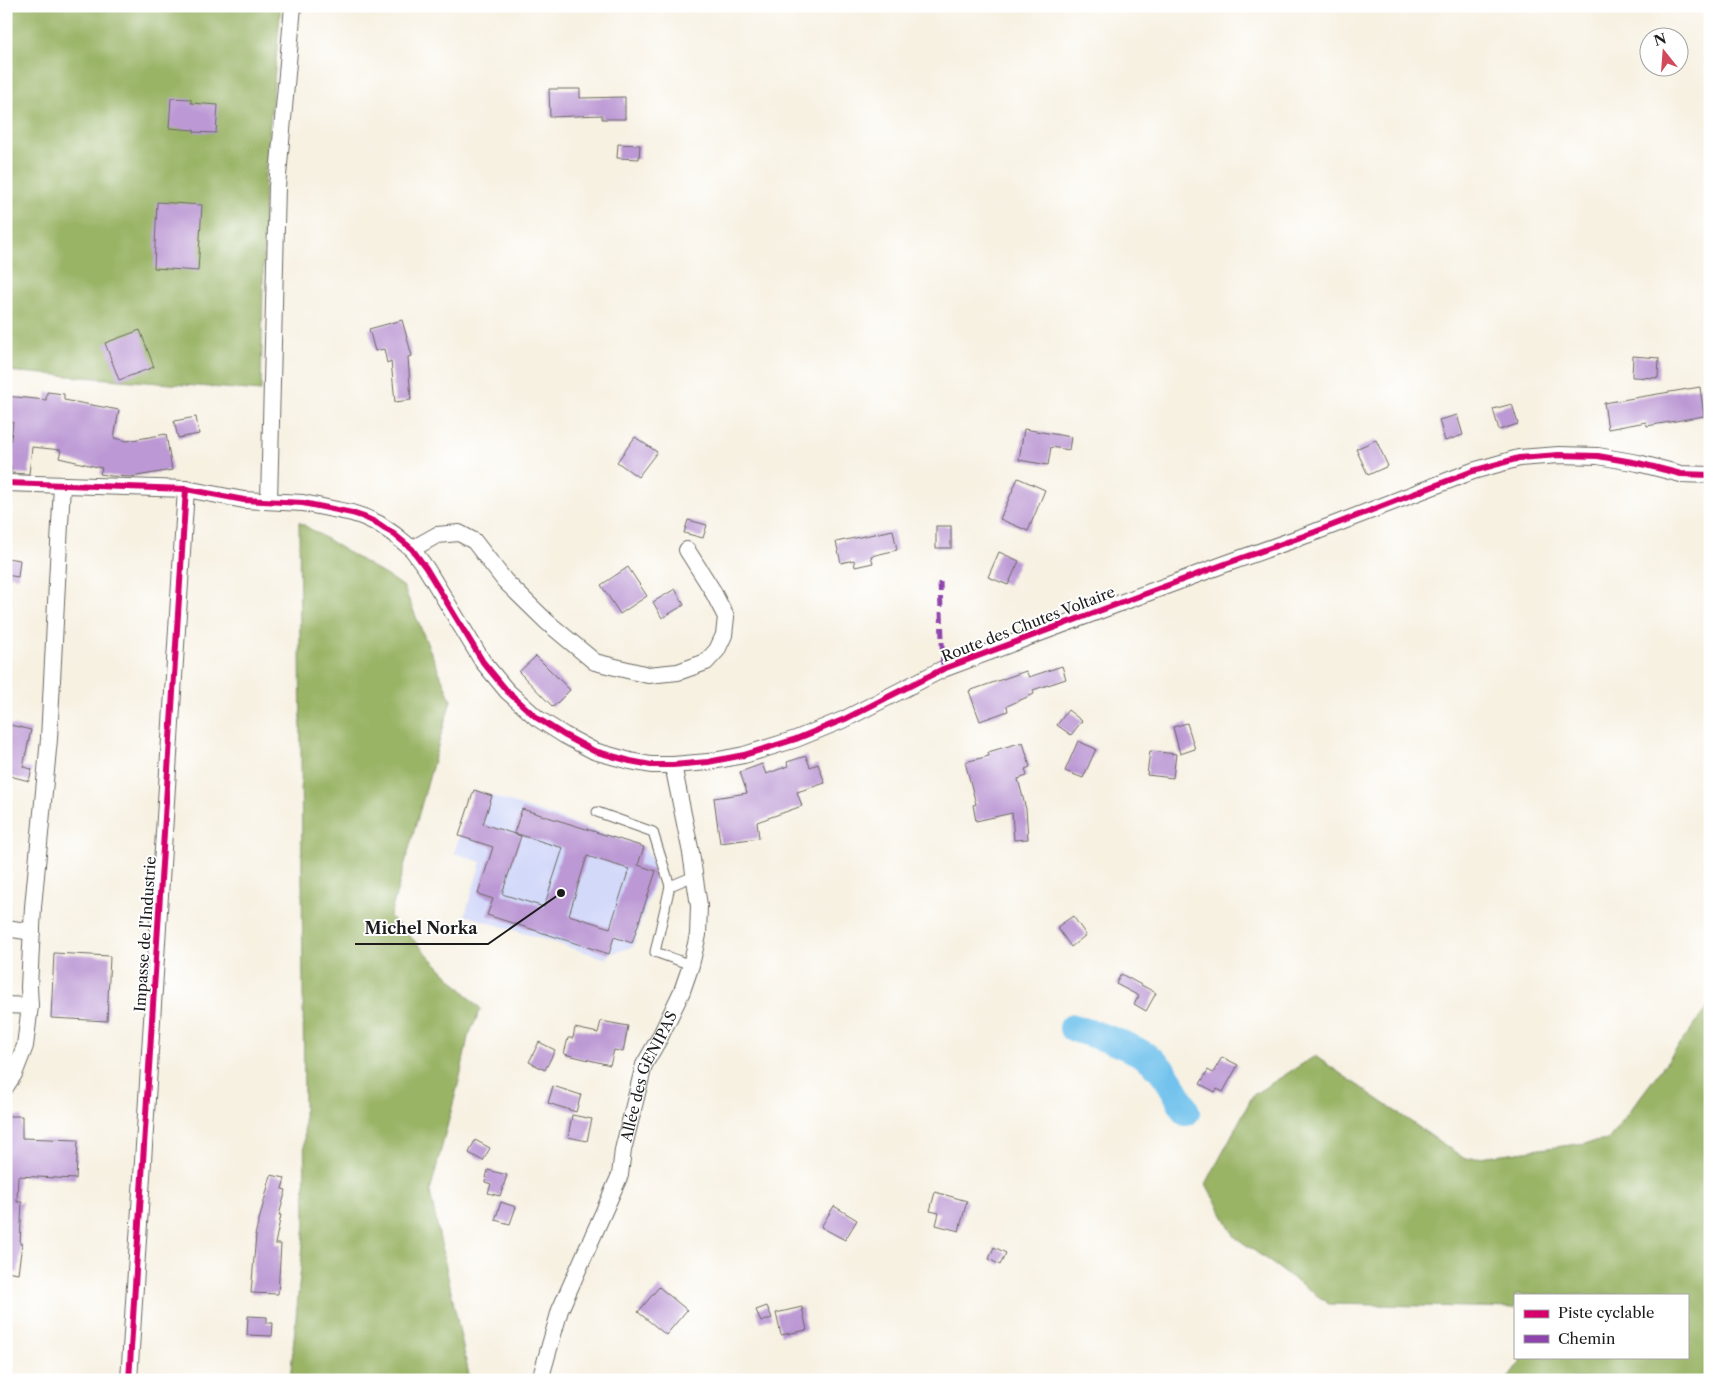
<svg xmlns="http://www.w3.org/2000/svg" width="1716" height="1386" font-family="'Libre Caslon Text',serif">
	<rect width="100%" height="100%" fill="#fff"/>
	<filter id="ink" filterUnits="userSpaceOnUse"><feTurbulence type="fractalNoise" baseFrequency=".02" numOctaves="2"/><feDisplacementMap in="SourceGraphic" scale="10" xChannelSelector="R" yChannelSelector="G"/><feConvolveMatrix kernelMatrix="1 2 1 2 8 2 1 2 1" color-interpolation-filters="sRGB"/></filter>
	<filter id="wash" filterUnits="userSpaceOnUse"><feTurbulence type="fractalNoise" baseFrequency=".0096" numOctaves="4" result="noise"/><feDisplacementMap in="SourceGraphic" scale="20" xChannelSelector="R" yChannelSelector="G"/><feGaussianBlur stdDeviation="1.12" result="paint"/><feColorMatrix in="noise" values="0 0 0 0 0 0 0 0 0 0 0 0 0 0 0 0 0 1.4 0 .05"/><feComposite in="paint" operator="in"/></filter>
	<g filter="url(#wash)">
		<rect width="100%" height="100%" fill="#f7f1e2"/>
		<path fill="#d3d9f9" d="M474,790L644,847L658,870L633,947L609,954L607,959L465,915L481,862L454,853Z"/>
		<g fill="#9ab466" stroke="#5b6841">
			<path d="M6,6H281L265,177L261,391L6,371Z"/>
			<path d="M299,522L403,586L451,700L390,916L481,1009L468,1037L460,1077L430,1192L470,1380H290L305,1224Z"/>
			<path d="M1710,1004V1380H1507L1522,1360V1357H1687V1295H1515V1308L1329,1304L1235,1237L1206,1184L1253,1095L1315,1056L1465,1159L1608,1140Z"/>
		</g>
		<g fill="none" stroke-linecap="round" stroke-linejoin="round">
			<path stroke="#72c2ed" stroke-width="28" d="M1073,1028C1098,1036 1140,1047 1158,1066C1170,1079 1179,1097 1186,1112"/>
		</g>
		<g id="blocks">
			<g fill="#bc99d4" fill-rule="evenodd">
				<path d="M549,89H580V98L625,97V119H602V115L550,117Z"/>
				<path d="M171,98L191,99V103L218,105L216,133L194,132V130L169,128Z"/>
				<path d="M618,144L640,145L639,159L617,158Z"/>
				<path d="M157,202L202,205L198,271L154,268Z"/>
				<path d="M402,320L412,356L408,357L411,400L395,402L391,361L387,363L384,349L375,351L369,329Z"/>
				<path d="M140,330L154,367L119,380L105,343Z"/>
				<path d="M1633,356L1659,358L1658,378L1632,377Z"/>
				<path d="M1700,387L1704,416L1647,426L1646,422L1608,429L1604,403Z"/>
				<path d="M47,392L64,394V400L119,410L114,438L127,441L166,434L172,470L131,477L111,476L100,474L102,468L59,458L61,450L32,447L29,474L11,473V466H6V444L10,445L13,422L6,421V396L46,400Z"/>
				<path d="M1512,404L1518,424L1499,430L1493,409Z"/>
				<path d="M1457,415L1463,435L1445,441L1439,420Z"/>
				<path d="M196,417L199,434L178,438L174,421Z"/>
				<path d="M1024,429L1071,437L1069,450L1051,447L1048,465L1019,460Z"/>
				<path d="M635,437L657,452L638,477L617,462Z"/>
				<path d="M1376,440L1388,466L1368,475L1356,449Z"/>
				<path d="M1018,478L1045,490L1028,531L1000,519Z"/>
				<path d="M688,520L707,525L703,538L684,533Z"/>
				<rect x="936" y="526" width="15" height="22"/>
				<path d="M893,530L897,550L871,556L873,563L855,567L854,560L841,563L836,542Z"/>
				<path d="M999,552L1019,561L1008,585L988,577Z"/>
				<path d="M6,558L20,560L18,577L6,575Z"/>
				<path d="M628,567L647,596L620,614L601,585Z"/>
				<path d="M675,589L684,605L662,618L653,602Z"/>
				<path d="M536,656L570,690L553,707L519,672Z"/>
				<path d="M1062,666L1066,679L1033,690L1034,694L1007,706L1008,711L980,721L969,691L1026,671L1029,677Z"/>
				<path d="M1068,710L1082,721L1071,735L1057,725Z"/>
				<path d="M1187,723L1195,749L1180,754L1173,727Z"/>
				<path d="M6,724L31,730L23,767L32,769L29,781L6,775Z"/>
				<path d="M1078,741L1096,749L1083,778L1065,771Z"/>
				<path d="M1023,742L1030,767L1025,769L1027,776L1018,779L1026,809L1028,839L1014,840L1012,813L976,821L973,805L976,804L965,762L989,756L988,752Z"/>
				<path d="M1150,751L1176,754L1173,778L1147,775Z"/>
				<path d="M806,756L810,767L818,764L825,783L797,792L802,806L757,822L759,838L720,843L714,798L747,793L740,772L762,764L766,774L788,766L787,762Z"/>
				<path d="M474,790L492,796L483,824L521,836L502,894L544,907L563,848L514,833L522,809L644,847L638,865L656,871L632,943L614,937L609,954L487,915L493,899L478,894L493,847L459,836ZM587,856L629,869L610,928L569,915Z"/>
				<path d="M1073,916L1086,935L1071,947L1057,927Z"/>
				<path d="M54,953L110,956L107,1021L51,1018Z"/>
				<path d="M1121,974L1156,993L1146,1011L1134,1004L1139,996L1116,984Z"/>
				<path d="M601,1021L628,1026L623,1052L614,1050L610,1065L564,1054L568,1038H573L575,1028L598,1033Z"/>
				<path d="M539,1042L555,1050L545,1070L529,1062Z"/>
				<path d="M1222,1057L1238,1065L1223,1092L1217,1089L1215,1092L1200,1084L1208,1070L1213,1073Z"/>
				<path d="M553,1086L581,1095L576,1112L548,1103Z"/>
				<path d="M572,1115L592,1119L587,1141L568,1137Z"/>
				<path d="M6,1116H22V1138L78,1140L76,1179L18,1176L17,1202H22L20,1244H22L18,1273L6,1271Z"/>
				<path d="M475,1140L490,1148L483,1161L469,1153Z"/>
				<path d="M488,1170L507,1175L500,1196L488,1193L491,1184L485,1182Z"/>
				<path d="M271,1175L285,1178L282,1189L286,1190L279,1215H281L275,1244H281L278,1294L251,1293L256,1235H255Z"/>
				<path d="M935,1192L967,1201L959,1231L936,1225L939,1213L930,1211Z"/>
				<path d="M501,1202L516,1207L510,1224L495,1220Z"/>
				<path d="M834,1206L857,1220L845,1240L821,1227Z"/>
				<path d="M994,1247L1006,1253L1000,1265L989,1259Z"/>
				<path d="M659,1287L687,1310L666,1335L638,1312Z"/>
				<path d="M767,1306L772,1318L761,1322L756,1310Z"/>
				<path d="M802,1307L807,1330L781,1335L776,1313Z"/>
				<path d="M248,1316L267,1317V1323H273L272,1336L247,1335Z"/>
			</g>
		</g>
	</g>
	<g filter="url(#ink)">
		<use href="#blocks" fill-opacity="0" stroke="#696761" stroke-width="1"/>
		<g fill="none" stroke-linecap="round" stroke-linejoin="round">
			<g stroke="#696761" stroke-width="11">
				<g id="lane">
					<path d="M597,812L653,832L670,886"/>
					<path d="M691,965L655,952L670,886L694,876"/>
				</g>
			</g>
			<g stroke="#696761" stroke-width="18">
				<g id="street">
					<path d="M6,483L186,489L244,500L303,503L352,513L364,517L379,524L395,535L412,549L426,568L483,662L507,691L537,718L564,735L594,751L630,761L651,765H673L708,762L744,755L796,739L845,719L943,669L1225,564L1315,532L1473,471L1519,458L1559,455L1598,456L1638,463L1681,474L1710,475"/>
					<path d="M269,500L277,187L293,6"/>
					<path d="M412,549L437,535L459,533L474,541L505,581L547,622L595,662L648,675L678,672L706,662L717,650L724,635L726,617L711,588L687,550"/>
					<path d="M6,928L32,932"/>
					<path d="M6,1005L30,1006L25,1046L14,1074L6,1086"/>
					<path d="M30,1006L29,987L33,907L49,739L62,485"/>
					<path d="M129,1380L186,489"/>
					<path id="s1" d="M540,1380L560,1310L620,1175L623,1150L644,1065L660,1037L682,991L691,965L698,935L699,906L691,853L673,765"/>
				</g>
			</g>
			<use href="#lane" stroke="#fff" stroke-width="9"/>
			<use href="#street" stroke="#fff" stroke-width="16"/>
			<path stroke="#8e44ad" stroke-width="5" stroke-dasharray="10 5" stroke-linecap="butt" d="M940,582L943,669"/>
			<g stroke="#fff" stroke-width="9">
				<g id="cycleway">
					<path d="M6,483L186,489L244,500L303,503L352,513L364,517L379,524L395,535L412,549L426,568L483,662L507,691L537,718L564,735L594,751L630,761L651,765H673L708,762L744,755L796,739L845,719L943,669L1225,564L1315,532L1473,471L1519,458L1559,455L1598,456L1638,463L1681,474L1710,475"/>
					<path d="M129,1380L186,489"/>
				</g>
			</g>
			<use href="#cycleway" stroke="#d6006c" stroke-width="6"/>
		</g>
	</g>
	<g text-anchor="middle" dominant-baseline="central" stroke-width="4" stroke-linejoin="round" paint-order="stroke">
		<g font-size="15" fill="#1c1c1c" stroke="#fff">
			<text transform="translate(1028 624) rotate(-21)">Route des Chutes Voltaire</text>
			<text transform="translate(145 934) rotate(-86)">Impasse de l'Industrie</text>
			<text stroke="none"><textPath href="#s1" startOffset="324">Allée des GENIPAS</textPath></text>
		</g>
	</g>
	<path fill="none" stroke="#1c1c1c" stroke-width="2" d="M561 893L488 944H355"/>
	<circle fill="#1c1c1c" stroke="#fff" stroke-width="2" cx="561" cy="893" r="5"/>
	<g font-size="16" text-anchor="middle" font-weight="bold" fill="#1c1c1c" stroke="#fff" stroke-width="4" stroke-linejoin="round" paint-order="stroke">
		<text x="421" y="934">Michel Norka</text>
	</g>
	<rect width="1716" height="1386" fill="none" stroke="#fff" stroke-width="25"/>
	<rect x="1514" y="1294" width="175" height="65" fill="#ffffff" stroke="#a4a4a4"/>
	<rect x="1524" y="1310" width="25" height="8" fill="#d6006c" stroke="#a4a4a4"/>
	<text x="1558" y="1318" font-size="15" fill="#1c1c1c">Piste cyclable</text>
	<rect x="1524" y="1335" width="25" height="8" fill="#8e44ad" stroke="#a4a4a4"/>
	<text x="1558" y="1344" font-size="15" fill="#1c1c1c">Chemin</text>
	<g transform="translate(1664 52) rotate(343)"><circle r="24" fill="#ffffff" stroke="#a4a4a4"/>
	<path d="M0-4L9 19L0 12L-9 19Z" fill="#d1495b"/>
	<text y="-8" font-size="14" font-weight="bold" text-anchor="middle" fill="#1c1c1c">N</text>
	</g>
</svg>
